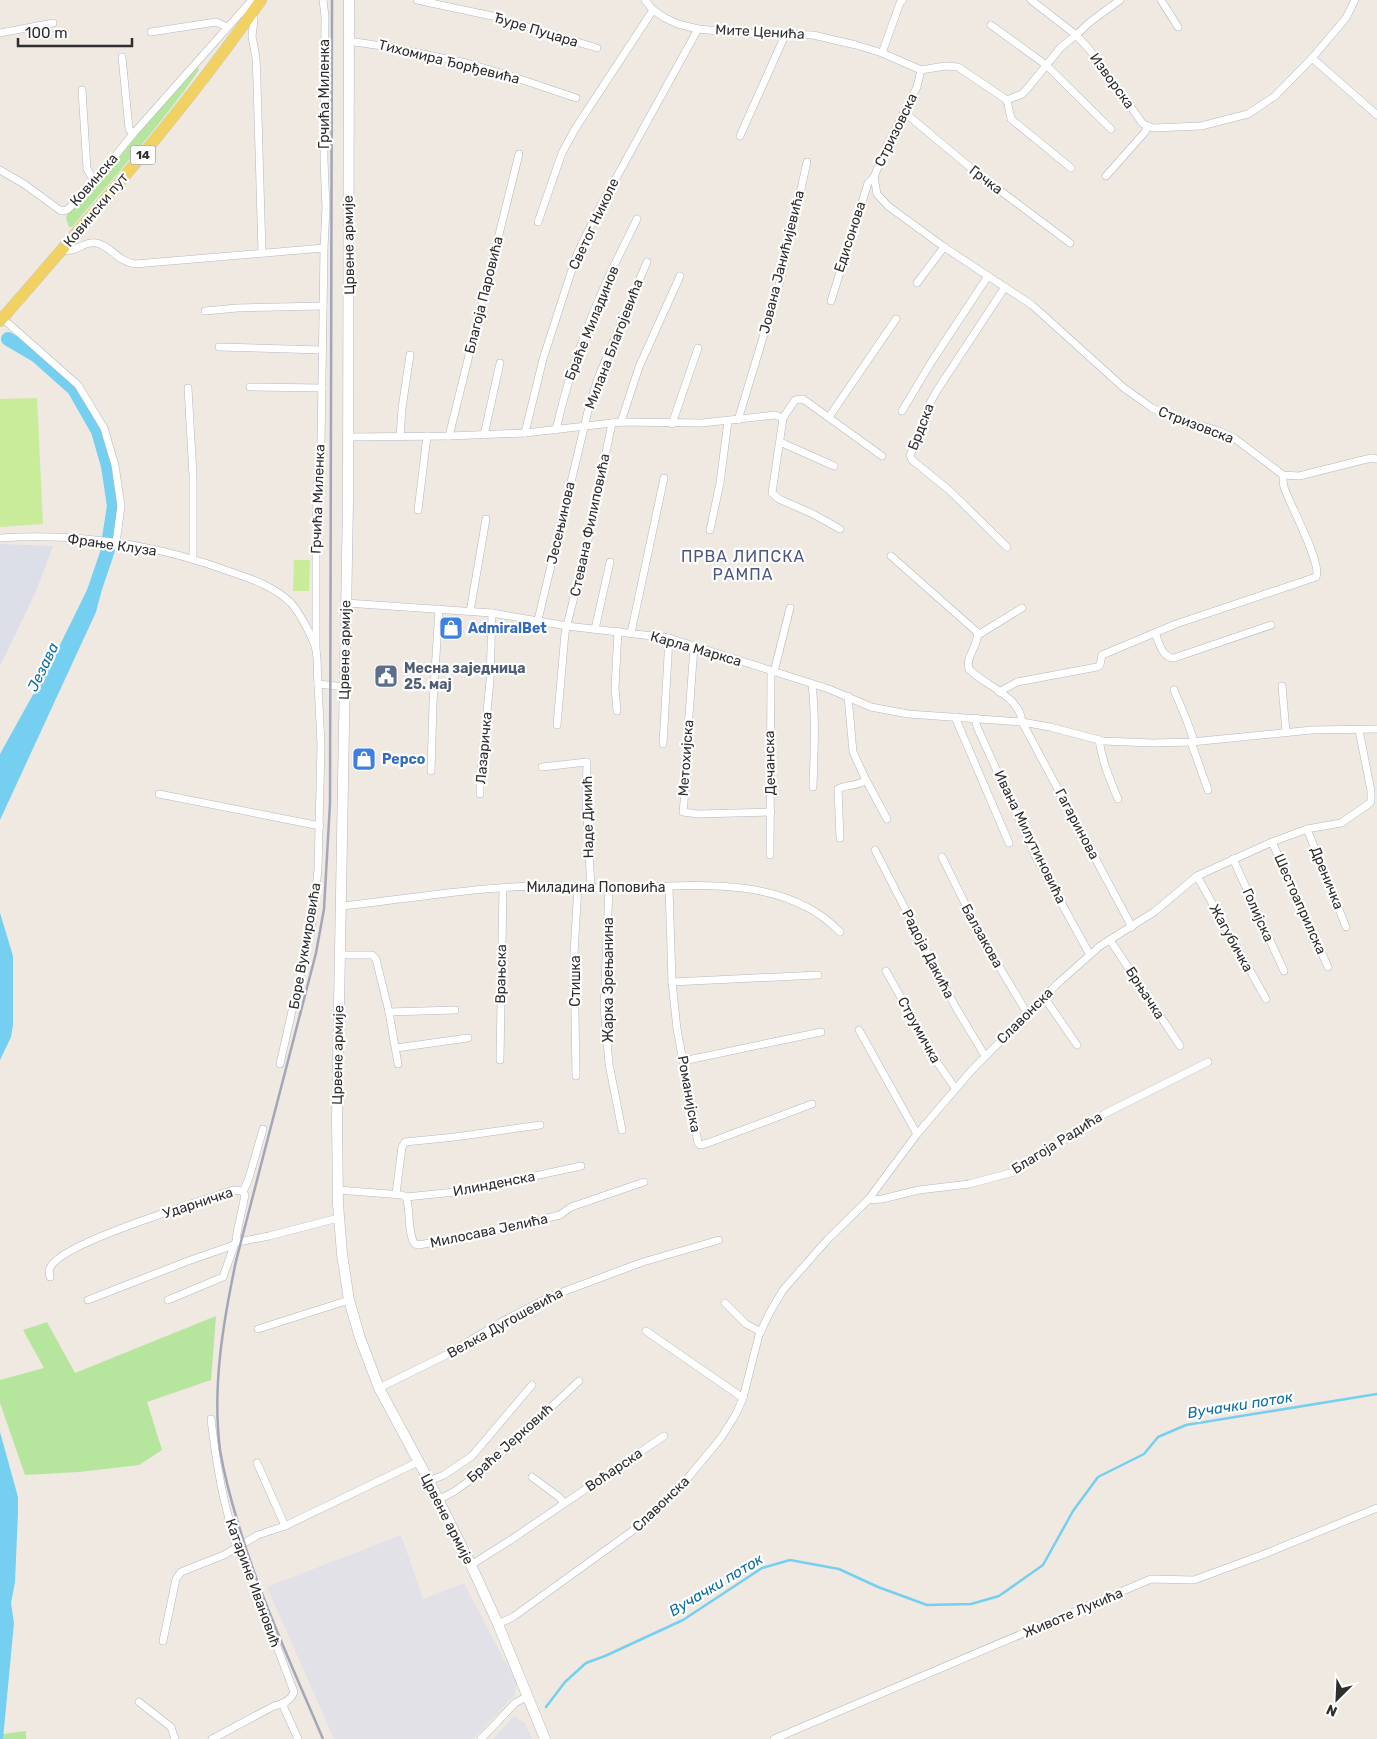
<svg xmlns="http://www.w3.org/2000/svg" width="1377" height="1739" font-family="Rubik,sans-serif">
	<rect width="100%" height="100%" fill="#efe9e1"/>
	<g fill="#e3e1e8">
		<path d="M401,1535L423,1599L464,1583L517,1684L514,1696L473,1739H334L267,1587Z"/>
		<path d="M514,1716L525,1723L532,1739H493Z"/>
	</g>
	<path fill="#dcdee8" d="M0,544L53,546L36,591L0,666Z"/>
	<g fill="#b6e59e">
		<path d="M198,67L199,70C161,125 115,176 72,227H69L66,218L68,213L86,197L129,144Z"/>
		<path d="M216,1316L211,1380L147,1402L162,1450L139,1465L79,1472L25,1475L0,1403V1380L44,1368L23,1330L47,1322L75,1373Z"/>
		<path d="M26,1731V1739H3V1734Z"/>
	</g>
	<g fill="#c9ec9a">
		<path d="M37,398L43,524L0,527V399Z"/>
		<path d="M294,560H310L309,591H293Z"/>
	</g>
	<g fill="#75cff0">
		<path d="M89,586L101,593L96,612L0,820V754L55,655Z"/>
		<path d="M0,913L13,956V1025L11,1037L0,1060Z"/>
		<path d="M0,1432L18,1497V1513L15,1582L11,1603L14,1623L3,1739H0Z"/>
	</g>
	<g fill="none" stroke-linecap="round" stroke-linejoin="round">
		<path stroke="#75cff0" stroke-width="2.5" d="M546,1707L565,1682L586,1663L605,1656L683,1620L762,1568L790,1560L839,1569L878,1587L927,1605L971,1604L999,1596L1043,1565L1073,1511L1098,1477L1144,1454L1158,1437L1186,1425L1377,1394"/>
		<g stroke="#75cff0" stroke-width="14">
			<path d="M8,339L37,356L74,389L98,431L108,466L114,506L109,538"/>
			<path d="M89,606L108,550"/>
		</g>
		<g stroke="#b4b7c1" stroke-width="8">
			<g id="minor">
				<path d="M323,0L325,16L324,160L326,208L324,248"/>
				<path d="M417,0L492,16L597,48"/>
				<path d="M645,0L653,10L665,18L678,24L698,29L740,33L813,35L856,45L882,53L921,70L945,66L958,67L1007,100L1022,94L1027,89L1061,47L1076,35L1089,49L1143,124L1153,128L1201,126L1248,114L1275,96L1312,58L1377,115"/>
				<path d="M1031,0L1076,35L1090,22L1120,0"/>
				<path d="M1161,0L1178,27"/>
				<path d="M252,13L254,20L252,36L256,58L257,82L262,253"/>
				<path d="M991,25L1046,65L1111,129"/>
				<path d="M151,32L216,22L227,27"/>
				<path d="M0,33L53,23"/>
				<path d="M348,41L389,47L466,63L508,75L576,98"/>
				<path d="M882,53L900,3L903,0"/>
				<path d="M122,57L129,129L133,134"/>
				<path d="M1312,58L1346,18L1355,0"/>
				<path d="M921,70L917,87L887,145L874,177L877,194L888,206L944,247L1032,305L1124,388L1152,408L1167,415L1219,431L1234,438L1283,475L1299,476L1371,458L1377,459"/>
				<path d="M82,90L87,169L94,181"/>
				<path d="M1007,100L1011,119L1071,168"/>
				<path d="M904,112L978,174L1070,243"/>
				<path d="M740,136L786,33"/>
				<path d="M0,170L24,184L61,211L67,210L84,194L133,134L252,0"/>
				<path d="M1106,176L1145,132L1147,127"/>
				<path d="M538,222L562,153L575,129L653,10"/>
				<path d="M62,250C77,253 83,241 96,243C110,245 118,262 135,264L324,248L321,444L317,486L316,549V649"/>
				<path d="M917,283L944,247"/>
				<path d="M1005,287L936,392L930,403L925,423L910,455L912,460L949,490L1007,547"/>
				<path d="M831,301L868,183L874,177"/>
				<path d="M205,311L237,308L323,306"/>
				<path d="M0,316L78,385L104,428L115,465L121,506L116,543"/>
				<path d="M219,347L322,350"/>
				<path d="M250,387L322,388"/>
				<path d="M188,388L193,476V559"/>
				<path d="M902,411L932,361L988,276"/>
				<path d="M829,417L896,319"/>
				<path d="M738,420L781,278L807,162"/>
				<path d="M621,422L639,367L680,276"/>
				<path d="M672,424L698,348"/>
				<path d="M556,430C566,385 581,341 599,299C610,272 624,246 637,219"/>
				<path d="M525,433L543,359L577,254L599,209L698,29"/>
				<path d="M484,435L500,363"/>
				<path d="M449,436L519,154"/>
				<path d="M349,437L449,436L525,433L621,422L702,423L775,415L783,418"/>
				<path d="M400,437L402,408L410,355"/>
				<path d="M780,442L834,466"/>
				<path d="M418,510L427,436"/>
				<path d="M840,529L813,514L779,499L772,493L783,418L795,400L803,399L882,456"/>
				<path d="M710,530L720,483L728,421"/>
				<path d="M0,538C78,533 158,545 231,572C252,579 275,587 291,603C299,612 314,639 316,650C318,661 317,673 318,684L345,687"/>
				<path d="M891,556L977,632C980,644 965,656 969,669C985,686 1020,696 1022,722L1132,927"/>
				<path d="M346,603L492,613L567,626L669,638L829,689L871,707L908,714L1022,722L1050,727L1103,741L1152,743L1191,742L1312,730L1377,729"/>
				<path d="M470,612L486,519"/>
				<path d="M538,620L588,411L598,378L647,262"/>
				<path d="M595,629L610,562"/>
				<path d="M631,633L664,478"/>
				<path d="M1155,633C1159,642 1162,658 1174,658L1271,625"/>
				<path d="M978,635L1022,608"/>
				<path d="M694,646L688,729V762L683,812L698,814L771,812"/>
				<path d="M774,672L790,608"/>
				<path d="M812,684C816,718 814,753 813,787"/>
				<path d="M1282,686L1286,732"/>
				<path d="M1174,690L1187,721L1194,741"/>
				<path d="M999,692L1017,682L1097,667L1100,665L1102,655L1176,624L1316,577C1323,565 1289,503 1284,487C1283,483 1283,479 1283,475"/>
				<path d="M848,696L853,752L866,780L887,819"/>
				<path d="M617,711L615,688L618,631"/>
				<path d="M955,717L1009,843"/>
				<path d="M975,718L977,727L1036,857L1090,955"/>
				<path d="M557,725L565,633L586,549L612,423"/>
				<path d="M1099,740C1102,761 1110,780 1118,799"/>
				<path d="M1191,742L1208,790"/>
				<path d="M663,744L669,638"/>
				<path d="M542,767L587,762L586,800L591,887"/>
				<path d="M431,771L433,703L439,609"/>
				<path d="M159,794L320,826"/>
				<path d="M480,794V782L490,681L492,613"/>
				<path d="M1307,829L1346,927"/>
				<path d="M840,838L838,789C846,784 857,787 866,780"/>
				<path d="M1272,842L1328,967"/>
				<path d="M875,850L955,1006L985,1056"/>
				<path d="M770,855L771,671"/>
				<path d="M942,857L982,938L1027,1013"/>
				<path d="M1233,859L1284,971"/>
				<path d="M1197,876L1266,999"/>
				<path d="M669,887L672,982L677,1029L698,1143L700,1145L708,1143L812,1104"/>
				<path d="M609,889L604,1006L609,1064L622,1130"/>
				<path d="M341,906C429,897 520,878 609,889C684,886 783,872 840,932"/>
				<path d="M1110,940L1180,1046"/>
				<path d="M340,955H372L376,959L389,1012L398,1064"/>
				<path d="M886,971L937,1062L955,1088"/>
				<path d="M672,982L818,975"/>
				<path d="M1044,997L1077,1045"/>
				<path d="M389,1012L455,1010"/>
				<path d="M859,1030L917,1134"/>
				<path d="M396,1048L468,1038"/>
				<path d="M500,1060L503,888"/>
				<path d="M683,1061L821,1032"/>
				<path d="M280,1064L306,949L313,918L318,869L321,745L318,684"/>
				<path d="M576,1076L574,953L578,886"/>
				<path d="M338,1190L402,1195L406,1197C411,1210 407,1234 415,1244L419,1245L501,1229L560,1215L571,1207L644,1182"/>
				<path d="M243,1192L249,1178L263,1129"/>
				<path d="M396,1194L402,1147L405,1142L455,1137L540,1125"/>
				<path d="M406,1197L465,1191L581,1166"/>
				<path d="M868,1200L882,1199L919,1190L969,1184L1014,1172L1106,1113L1208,1062"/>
				<path d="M50,1277C49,1273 48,1270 51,1266C66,1241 200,1202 233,1190L242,1191L245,1195L236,1238L238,1242L269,1236L338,1218"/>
				<path d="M88,1300L188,1261L234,1245"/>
				<path d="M168,1300L223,1277L235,1243"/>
				<path d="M725,1303L746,1324L761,1332"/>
				<path d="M258,1329L349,1300"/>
				<path d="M646,1331L743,1398"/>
				<path d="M379,1388L446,1355L503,1321L549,1297L643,1262L719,1240"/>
				<path d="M211,1419C215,1453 219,1482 228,1515C231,1527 232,1542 241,1551L294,1692C291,1701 282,1704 274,1706L212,1739"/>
				<path d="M257,1463L285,1526"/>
				<path d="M532,1477L559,1497L564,1503"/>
				<path d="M429,1481L444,1475L472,1456L532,1385"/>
				<path d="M438,1500L455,1491L484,1470L579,1381"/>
				<path d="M471,1565L509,1541L664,1436"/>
				<path d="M498,1624L513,1617L635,1529L687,1479L721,1438L736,1414L743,1398L759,1335L770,1312L783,1290L828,1239L868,1200L917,1134L971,1071L1056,985L1100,946L1154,912L1197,876L1272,842L1307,829L1341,823L1370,803L1371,801V791L1359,730"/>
				<path d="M163,1641L176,1579L181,1572L224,1555L258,1535L285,1526L418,1462"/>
				<path d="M139,1702L171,1727L175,1739"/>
				<path d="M284,1703V1708L298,1739"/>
				<path d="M481,1739L515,1703L528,1696"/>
				<path d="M774,1739L1151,1579L1194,1580L1262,1555L1377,1508"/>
			</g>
		</g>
		<g stroke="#b4b7c1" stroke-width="11">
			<path id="secondary" d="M349,0L348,502L337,1119L338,1204L342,1254L349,1300L360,1338L379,1388L429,1481L471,1565L498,1624L545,1739"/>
		</g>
		<g stroke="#c9c9c9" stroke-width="12">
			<path id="primary" d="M0,321C90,217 182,114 261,0"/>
		</g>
		<use href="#minor" stroke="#fff" stroke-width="7"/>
		<use href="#secondary" stroke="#fff" stroke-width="10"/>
		<use href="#primary" stroke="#f2d163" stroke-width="11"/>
		<path stroke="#a3a6b8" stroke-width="2.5" d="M323,1739C293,1668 260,1598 238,1523C231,1500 224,1474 220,1450C212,1387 223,1323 236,1261L316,953L324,909L330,803L332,0"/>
	</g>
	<defs>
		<g id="shop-square" transform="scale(1.25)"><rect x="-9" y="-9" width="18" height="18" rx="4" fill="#3f7fe0" stroke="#fff"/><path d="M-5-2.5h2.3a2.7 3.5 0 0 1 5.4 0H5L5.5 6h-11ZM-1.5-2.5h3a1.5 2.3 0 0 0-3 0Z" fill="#fff"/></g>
		<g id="civic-square" transform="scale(1.25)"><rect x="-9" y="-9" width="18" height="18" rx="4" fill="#5c6f8a" stroke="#fff"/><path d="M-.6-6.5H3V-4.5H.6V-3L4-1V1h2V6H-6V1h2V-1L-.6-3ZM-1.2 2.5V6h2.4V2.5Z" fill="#fff"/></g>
	</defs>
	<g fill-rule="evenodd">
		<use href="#shop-square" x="451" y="628"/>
		<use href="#civic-square" x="386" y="676"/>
		<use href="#shop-square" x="364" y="759"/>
	</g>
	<g text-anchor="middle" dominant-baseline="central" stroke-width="4.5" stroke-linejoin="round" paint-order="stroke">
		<rect fill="#fff" stroke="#6d6d6d" stroke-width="1" x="130.5" y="145.5" width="25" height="19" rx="4"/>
		<g font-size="12" font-weight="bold" fill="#2e2e2e">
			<text x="143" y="155">14</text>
		</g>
		<g font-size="14" fill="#2e2e2e" stroke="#fff">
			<text transform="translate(536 30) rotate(17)">Ђуре Пуцара</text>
			<text transform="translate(760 32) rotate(3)">Мите Ценића</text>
			<text transform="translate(449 62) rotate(14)">Тихомира Ђорђевића</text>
			<text transform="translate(1112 81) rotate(54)">Изворска</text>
			<text transform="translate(324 94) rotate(-90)">Грчића Миленка</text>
			<text transform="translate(896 130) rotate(-64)">Стризовска</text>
			<text transform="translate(94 180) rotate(-49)">Ковинска</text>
			<text transform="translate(986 180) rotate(37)">Грчка</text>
			<text transform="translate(96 210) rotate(-50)">Ковински пут</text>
			<text transform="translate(594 224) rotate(-65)">Светог Николе</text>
			<text transform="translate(850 237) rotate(-72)">Едисонова</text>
			<text transform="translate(349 245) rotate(-91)">Црвене армије</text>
			<text transform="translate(782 262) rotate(-76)">Јована Јанићијевића</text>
			<text transform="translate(484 295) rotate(-76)">Благоја Паровића</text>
			<text transform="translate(592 323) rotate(-68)">Браће Миладинов</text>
			<text transform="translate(614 344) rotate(-69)">Милана Благојевића</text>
			<text transform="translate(1196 425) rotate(21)">Стризовска</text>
			<text transform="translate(921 427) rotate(-69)">Брдска</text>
			<text transform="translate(318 499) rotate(-88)">Грчића Миленка</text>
			<text transform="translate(561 523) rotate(-77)">Јесењинова</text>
			<text transform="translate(590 525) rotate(-78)">Стевана Филиповића</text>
			<text transform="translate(112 545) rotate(8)">Фрање Клуза</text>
			<text transform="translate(696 649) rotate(16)">Карла Маркса</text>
			<text transform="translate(345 650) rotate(-89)">Црвене армије</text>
			<text transform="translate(484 748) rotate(-85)">Лазаричка</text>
			<text transform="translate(686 758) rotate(-86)">Метохијска</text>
			<text transform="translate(770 763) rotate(-91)">Дечанска</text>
			<text transform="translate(588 817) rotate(-91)">Наде Димић</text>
			<text transform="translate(1077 824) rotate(62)">Гагаринова</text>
			<text transform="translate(1030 837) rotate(64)">Ивана Милутиновића</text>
			<text transform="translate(1327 878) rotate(68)">Дреничка</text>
			<text x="596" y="887">Миладина Поповића</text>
			<text transform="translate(1300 904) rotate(66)">Шестоаприлска</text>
			<text transform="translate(1258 915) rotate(66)">Голијска</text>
			<text transform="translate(982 936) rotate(61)">Балзакова</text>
			<text transform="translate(1231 938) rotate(61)">Жагубичка</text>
			<text transform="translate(305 946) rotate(-80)">Боре Вукмировића</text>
			<text transform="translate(928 954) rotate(63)">Радоја Дакића</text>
			<text transform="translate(501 974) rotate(-89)">Врањска</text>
			<text transform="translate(608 980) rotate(-90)">Жарка Зрењанина</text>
			<text transform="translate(575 981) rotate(-90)">Стишка</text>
			<text transform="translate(1145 993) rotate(57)">Брњачка</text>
			<text transform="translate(1025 1016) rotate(-45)">Славонска</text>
			<text transform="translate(919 1030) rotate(61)">Струмичка</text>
			<text transform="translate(338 1055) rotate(-89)">Црвене армије</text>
			<text transform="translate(689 1094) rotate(80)">Романијска</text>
			<text transform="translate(1057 1143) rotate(-32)">Благоја Радића</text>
			<text transform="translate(494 1184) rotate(-11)">Илинденска</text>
			<text transform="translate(198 1203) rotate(-18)">Ударничка</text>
			<text transform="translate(489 1231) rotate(-12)">Милосава Јелића</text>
			<text transform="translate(505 1323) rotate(-29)">Вељка Дугошевића</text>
			<text transform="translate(510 1443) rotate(-42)">Браће Јерковић</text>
			<text transform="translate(614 1470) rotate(-34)">Воћарска</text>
			<text transform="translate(661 1504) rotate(-44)">Славонска</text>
			<text transform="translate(447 1519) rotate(63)">Црвене армије</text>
			<text transform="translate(253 1583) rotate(70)">Катарине Ивановић</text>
			<text transform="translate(1073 1613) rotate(-23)">Животе Лукића</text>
		</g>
		<g font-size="14" font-weight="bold" fill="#366cbe" stroke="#fff" text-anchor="start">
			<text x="468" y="628">AdmiralBet</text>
			<text x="382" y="759">Pepco</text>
		</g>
		<g font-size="14" font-weight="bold" fill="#4e5e75" stroke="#fff" text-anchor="start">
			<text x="404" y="668">Месна заједница<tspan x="404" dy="16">25. мај</tspan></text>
		</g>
		<g font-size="15" font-style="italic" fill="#0d6fa3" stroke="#fff">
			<text transform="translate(43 667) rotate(-64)">Језава</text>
			<text transform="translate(1240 1405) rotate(-9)">Вучачки поток</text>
			<text transform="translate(716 1585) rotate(-31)">Вучачки поток</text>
		</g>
		<g font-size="16" letter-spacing="1" fill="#4d5680" stroke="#fff">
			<text x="743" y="556">ПРВА ЛИПСКА<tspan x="743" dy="18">РАМПА</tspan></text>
		</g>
	</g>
	<g transform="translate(1337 1699) rotate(204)" stroke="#ffffff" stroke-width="4" paint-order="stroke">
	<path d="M0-4L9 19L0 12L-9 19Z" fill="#2e2e2e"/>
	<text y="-8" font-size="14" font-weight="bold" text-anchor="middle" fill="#2e2e2e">N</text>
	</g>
	<path d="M18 38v8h114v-8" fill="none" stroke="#2e2e2e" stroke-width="2.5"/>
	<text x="25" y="38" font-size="15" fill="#2e2e2e" stroke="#ffffff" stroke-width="4" paint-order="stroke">100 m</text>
</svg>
